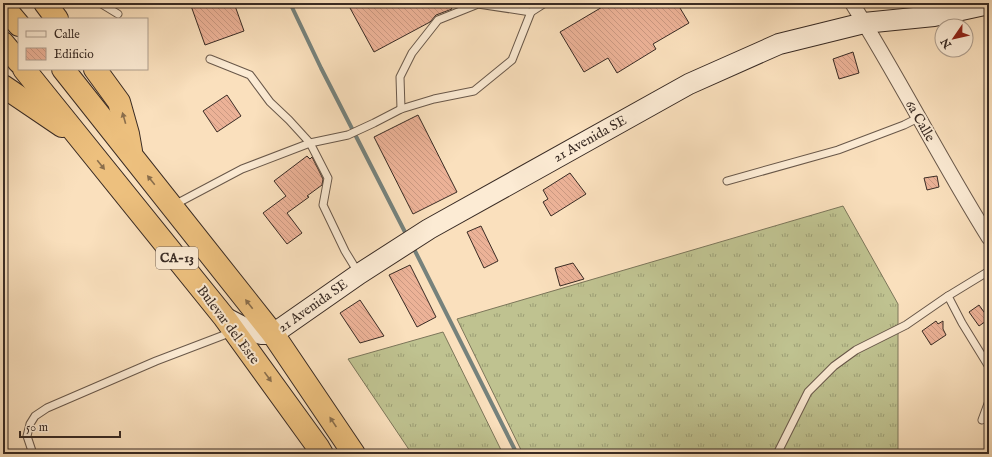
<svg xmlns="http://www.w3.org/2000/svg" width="992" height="457" font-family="'IM FELL English',serif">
	<defs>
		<pattern id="grass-tufts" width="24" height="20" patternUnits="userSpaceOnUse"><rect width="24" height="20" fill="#bfc290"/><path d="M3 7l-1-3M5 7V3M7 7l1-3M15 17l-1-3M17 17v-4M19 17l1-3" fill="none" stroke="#9c9e75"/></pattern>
		<pattern id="building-back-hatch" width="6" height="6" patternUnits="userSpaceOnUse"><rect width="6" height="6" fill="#ecb297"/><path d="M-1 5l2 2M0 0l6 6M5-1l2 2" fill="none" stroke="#cb9982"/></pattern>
	</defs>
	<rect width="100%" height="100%" fill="#fae0bd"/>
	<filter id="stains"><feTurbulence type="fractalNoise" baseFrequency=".005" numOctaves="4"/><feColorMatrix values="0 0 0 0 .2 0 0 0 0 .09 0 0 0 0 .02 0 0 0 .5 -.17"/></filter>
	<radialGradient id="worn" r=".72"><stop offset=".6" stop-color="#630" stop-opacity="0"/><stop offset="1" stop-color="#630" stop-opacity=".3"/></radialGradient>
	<g fill="url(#grass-tufts)" stroke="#7c765a">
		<path d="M843,206L898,304V454H523L457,319Z"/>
		<path d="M443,332L503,454H412L348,359Z"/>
	</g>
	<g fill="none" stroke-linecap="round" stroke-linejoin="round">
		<g stroke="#76827c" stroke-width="4">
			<path d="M290,3L321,68L407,236"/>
			<path d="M412,245L517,454"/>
		</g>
	</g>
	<g fill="url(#building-back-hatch)" stroke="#392b24">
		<path d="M190,3H234L244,31L205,45Z"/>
		<path d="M360,3H448L452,9L436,15L430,22L374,52L350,8Z"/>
		<path d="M609,3H677L689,23L653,44L656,49L617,73L608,58L584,72L560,32Z"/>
		<path d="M853,52L859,73L839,79L833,59Z"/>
		<path d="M227,95L241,116L217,132L203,111Z"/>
		<path d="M418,115L457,192L413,214L374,137Z"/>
		<path d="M307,156L310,159L312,157L323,179L322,185L307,196L309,197L287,213L302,233L287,244L263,213L286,196L274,181Z"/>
		<path d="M570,173L586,194L551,216L543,202L548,199L543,190Z"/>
		<path d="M937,176L939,187L927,190L924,178Z"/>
		<path d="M481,226L498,261L484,268L467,232Z"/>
		<path d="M573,263L584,279L560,286L555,268Z"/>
		<path d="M410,265L436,317L417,327L389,275Z"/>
		<path d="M360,300L384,336L360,343L340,313Z"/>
		<path d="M979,305L989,319L979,326L969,312Z"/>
		<path d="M936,321L938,324L943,321V329L946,335L931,345L922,331Z"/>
	</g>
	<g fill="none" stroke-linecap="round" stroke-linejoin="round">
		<g stroke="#69584a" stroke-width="9">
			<g id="lane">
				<path d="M100,3L118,14"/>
				<path d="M210,59L250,75L270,102L289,120L310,143L328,178L323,205L345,251L359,274"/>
				<path d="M401,109L400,77L412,53L438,20L478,4L531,12"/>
				<path d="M727,181L838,150L904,125L918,118"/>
				<path d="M174,205L242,169L310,143L348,135L374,123L401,109L434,99L474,91L512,60L531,12L545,3"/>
				<path d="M989,271L948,296L962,323L989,367"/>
				<path d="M982,420L989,401"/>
				<path d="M33,454L27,436L30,424L35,416L47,408L156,361L232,332"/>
				<path d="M777,454L808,392L834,366L856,350L906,325L948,296"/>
			</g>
		</g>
		<g stroke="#69584a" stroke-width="16">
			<path id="street" d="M852,3C900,80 941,161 989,238"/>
		</g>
		<g stroke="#392b24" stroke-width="22">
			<path id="secondary" d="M224,317L245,328L261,334H273L359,274L429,229L689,84L779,44L864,23L934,16L989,4"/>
		</g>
		<g stroke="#392b24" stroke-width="24">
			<g id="highway">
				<path d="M45,3L57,19"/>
				<path d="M3,6L19,25"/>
				<path d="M3,43L19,62"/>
				<path d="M24,69L224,317L318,447L322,454"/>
				<path d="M63,69L273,334L354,454"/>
				<path d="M95,69L119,102L128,134L131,151"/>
				<path d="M3,86L62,126"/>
			</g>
		</g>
		<use href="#lane" stroke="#fcebd4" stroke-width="7"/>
		<use href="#street" stroke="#fcebd4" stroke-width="14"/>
		<use href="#secondary" stroke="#fcebd4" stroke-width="20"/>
		<use href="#highway" stroke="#edc07e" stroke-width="22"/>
	</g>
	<defs><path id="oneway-solid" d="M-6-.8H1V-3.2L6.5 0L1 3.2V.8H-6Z"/></defs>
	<g fill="#8a6e4c">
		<use href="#oneway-solid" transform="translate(124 118) rotate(-106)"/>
		<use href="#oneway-solid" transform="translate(101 165) rotate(51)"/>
		<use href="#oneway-solid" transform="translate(151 180) rotate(-129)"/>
		<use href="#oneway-solid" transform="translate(249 304) rotate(-128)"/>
		<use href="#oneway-solid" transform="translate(268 377) rotate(54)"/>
		<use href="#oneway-solid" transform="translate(333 422) rotate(-124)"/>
	</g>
	<g text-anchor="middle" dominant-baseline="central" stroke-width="4" stroke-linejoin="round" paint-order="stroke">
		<rect fill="#fcebd4" stroke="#746559" stroke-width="1" x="156" y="247" width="42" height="22" rx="3"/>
		<g font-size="13" font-weight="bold" fill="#392b24">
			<text x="177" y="258">CA-13</text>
		</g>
		<g font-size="14" fill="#392b24" stroke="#fcebd4">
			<text transform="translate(920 121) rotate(60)">6a Calle</text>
			<text transform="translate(590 139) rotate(-29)">21 Avenida SE</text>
			<text transform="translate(313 306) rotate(-35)">21 Avenida SE</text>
			<text transform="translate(228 325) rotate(53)">Bulevar del Este</text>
		</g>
	</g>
	<rect width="992" height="457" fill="none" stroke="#fae0bd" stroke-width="16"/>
	<rect x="4" y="4" width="984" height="449" fill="none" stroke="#392b24" stroke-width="2"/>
	<rect x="8" y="8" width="976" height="441" fill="none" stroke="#392b24"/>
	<rect x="18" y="18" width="130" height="52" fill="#fcebd4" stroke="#ae9e8e"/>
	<rect x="26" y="31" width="20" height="6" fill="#fcebd4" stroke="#ae9e8e"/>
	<text x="54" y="38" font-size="12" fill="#392b24">Calle</text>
	<rect x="26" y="48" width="20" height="12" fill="url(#building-back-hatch)" stroke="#ae9e8e"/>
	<text x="54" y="58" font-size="12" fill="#392b24">Edificio</text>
	<g transform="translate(954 38) rotate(236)"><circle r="19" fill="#fcebd4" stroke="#ae9e8e"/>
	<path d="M0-3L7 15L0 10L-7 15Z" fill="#8f2418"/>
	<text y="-6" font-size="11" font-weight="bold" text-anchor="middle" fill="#392b24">N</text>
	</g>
	<path d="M20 431v6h100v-6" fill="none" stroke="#392b24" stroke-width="2"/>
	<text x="26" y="431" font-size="12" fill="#392b24" stroke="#fcebd4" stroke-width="3" paint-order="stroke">50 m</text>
	<rect width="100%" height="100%" filter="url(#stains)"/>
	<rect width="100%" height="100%" fill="url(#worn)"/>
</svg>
